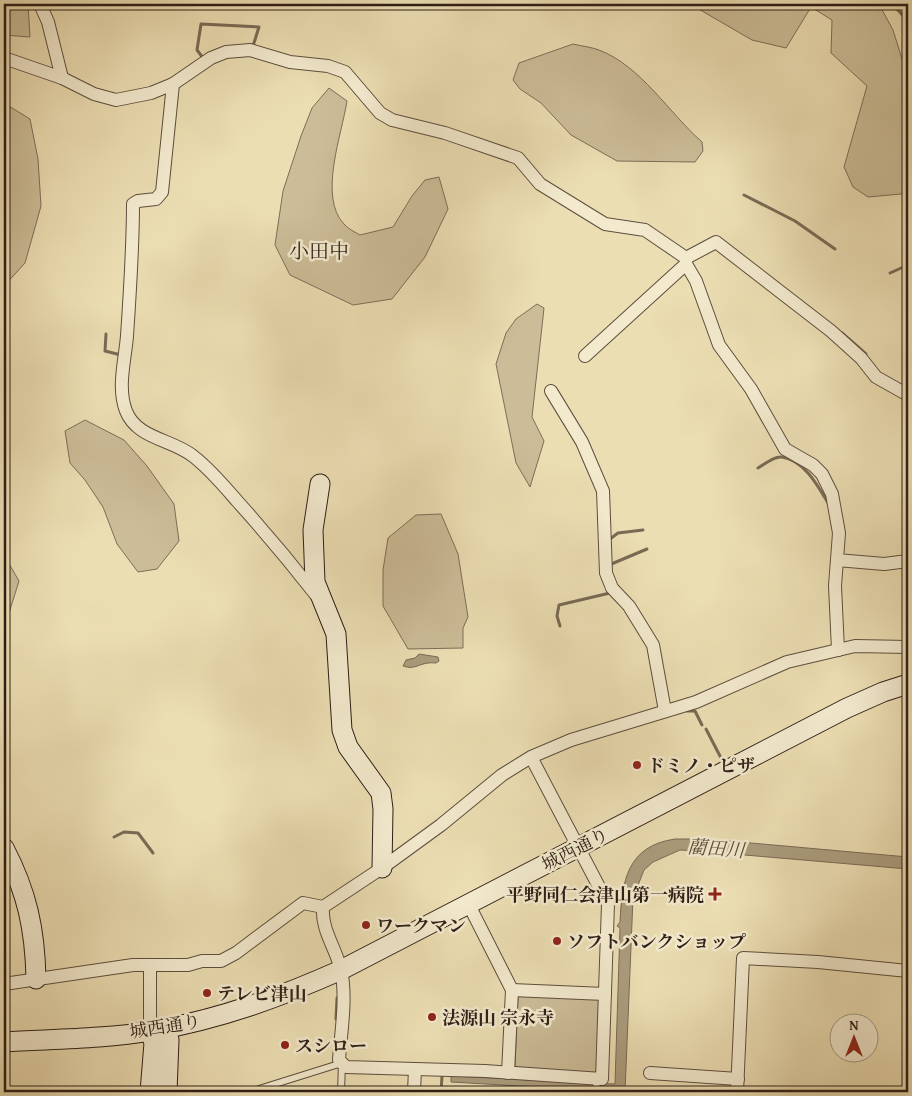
<svg xmlns="http://www.w3.org/2000/svg" width="912" height="1096" font-family="'Gentium Book Plus','Noto Serif JP',serif">
	<rect width="100%" height="100%" fill="#ecdeb3"/>
	<filter id="stains"><feTurbulence type="fractalNoise" baseFrequency=".004" numOctaves="4"/><feColorMatrix values="0 0 0 0 .2 0 0 0 0 .09 0 0 0 0 .02 0 0 0 .5 -.17"/></filter>
	<radialGradient id="worn" r=".72"><stop offset=".6" stop-color="#630" stop-opacity="0"/><stop offset="1" stop-color="#630" stop-opacity=".3"/></radialGradient>
	<g fill="#ccbd98" stroke="#7c6e58">
		<path d="M4,4H28L30,37L4,35Z"/>
		<path d="M690,4H878L880,6L893,30L908,78V184L901,194L868,197L853,187L844,167L867,86L831,53L832,20L811,7L786,48L752,40Z"/>
		<path d="M573,44C581,46 591,47 599,50C641,66 669,113 702,142L703,151L695,162L617,161L571,135L541,103L520,89L513,80L519,63Z"/>
		<path d="M329,88L347,101C342,134 318,197 344,224C348,229 355,232 360,235L393,227L412,196L425,180L439,177L448,209L425,257L392,299L353,305L290,275L275,245L283,191L301,136L312,108Z"/>
		<path d="M4,103L30,119L38,159L41,206L25,263L4,286Z"/>
		<path d="M537,304L544,308L532,417L544,441L530,487L516,463L496,364L506,333L516,319Z"/>
		<path d="M85,420L124,440L147,466L174,504L179,541L157,569L138,572L117,544L103,507L85,480L70,463L65,431Z"/>
		<path d="M441,514L458,554L468,617L463,628V648L408,649L383,606V570L388,538L416,515Z"/>
		<path d="M4,555L19,581L4,629Z"/>
		<path d="M521,994L598,998L601,1000L598,1070L593,1075L519,1071L515,1066L518,998Z"/>
	</g>
	<g fill="#ab9d7e" stroke="#796a55">
		<path d="M419,654L438,657L439,661L436,663C420,661 416,671 403,666L406,660L415,658Z"/>
		<path d="M675,839H706L908,857V869L698,851L680,850L653,862L644,870L633,898L625,1092L451,1082V1076L615,1084L620,928L617,926L620,922C622,881 627,846 675,839Z"/>
	</g>
	<g fill="none" stroke-linecap="round" stroke-linejoin="round">
		<g stroke="#796a55" stroke-width="3">
			<path d="M898,5L896,8L908,21"/>
			<path d="M203,58L197,50L201,24L259,27L253,46"/>
			<path d="M744,195L795,221L835,249"/>
			<path d="M890,273L908,265"/>
			<path d="M842,333L866,354"/>
			<path d="M106,334L105,351L121,355"/>
			<path d="M758,468C765,464 774,456 782,457C804,460 818,486 828,503"/>
			<path d="M610,539L618,533L643,530"/>
			<path d="M609,565L647,549"/>
			<path d="M560,626L557,616L559,605L610,593"/>
			<path d="M687,711H695L702,725"/>
			<path d="M706,729L721,758"/>
			<path d="M114,837L124,832L138,833L153,853"/>
			<path d="M336,1019L337,998"/>
			<path d="M441,1092L442,1076"/>
		</g>
		<g stroke="#5d4e3e" stroke-width="8">
			<g id="lane">
				<path d="M596,1079L597,1092"/>
				<path d="M256,1092L259,1089L342,1063L341,1092"/>
			</g>
		</g>
		<g stroke="#5d4e3e" stroke-width="14">
			<g id="street">
				<path d="M40,4L48,22L62,78"/>
				<path d="M4,58L62,78L94,94L116,100L151,93L173,84L211,58L226,52L250,50L290,62L328,66L345,72L380,113L392,120L445,133L518,158L540,184L605,224L645,230L686,258"/>
				<path d="M173,84L162,192L156,199L138,201L133,204C133,248 130,292 127,336C125,361 117,387 126,411C137,439 172,439 193,456C210,469 224,486 238,502C265,532 291,563 316,595"/>
				<path d="M686,258V264L696,281L719,345L751,389L785,449L813,465L822,474L832,494L839,533L835,586L838,650"/>
				<path d="M686,258L716,242L831,331L861,358L876,377L908,395"/>
				<path d="M585,356L686,264"/>
				<path d="M551,391L582,442L603,491L606,573L612,588L629,606L653,645L665,711"/>
				<path d="M837,560L884,564L908,561"/>
				<path d="M531,757L608,904L602,1079L485,1071L346,1067L339,1060C341,1031 347,998 341,970C336,948 321,930 323,907L382,868L441,825L502,775L531,757L571,740L696,702L787,662L855,646L908,647"/>
				<path d="M470,902L473,913L512,990L508,1073"/>
				<path d="M150,967V1031"/>
				<path d="M4,984L133,965H188L202,961H221L236,953L303,903L323,907"/>
				<path d="M512,990L605,994"/>
				<path d="M650,1073L738,1079"/>
				<path d="M414,1092L415,1069"/>
				<path d="M737,1092L743,958L818,962L908,971"/>
			</g>
		</g>
		<g stroke="#2d1e17" stroke-width="21">
			<g id="secondary">
				<path d="M320,484L313,530L315,582L336,634L342,730L348,747L381,793L383,809L382,868"/>
				<path d="M4,848C27,892 35,929 36,979"/>
				<path d="M166,1028L169,1040L167,1092"/>
				<path d="M150,1031L154,1043L150,1092"/>
				<path d="M4,1042C53,1039 104,1039 152,1031C220,1019 278,998 341,970L847,708L883,692L908,684"/>
			</g>
		</g>
		<use href="#lane" stroke="#f3eace" stroke-width="6"/>
		<use href="#street" stroke="#f3eace" stroke-width="12"/>
		<use href="#secondary" stroke="#f3eace" stroke-width="19"/>
	</g>
	<g fill="#8f2418" stroke="#f3eace" stroke-width="2">
		<circle cx="637" cy="765" r="5"/>
		<path d="M712.5 886.5h5v5h5v5h-5v5h-5v-5h-5v-5h5z"/>
		<circle cx="366" cy="925" r="5"/>
		<circle cx="557" cy="941" r="5"/>
		<circle cx="207" cy="993" r="5"/>
		<circle cx="432" cy="1017" r="5"/>
		<circle cx="285" cy="1045" r="5"/>
	</g>
	<g text-anchor="middle" dominant-baseline="central" stroke-width="5" stroke-linejoin="round" paint-order="stroke">
		<g font-size="18" font-weight="bold" fill="#2d1e17" stroke="#f3eace" text-anchor="start">
			<text x="647" y="765">ドミノ・ピザ</text>
			<text x="704" y="894" text-anchor="end">平野同仁会津山第一病院</text>
			<text x="376" y="925">ワークマン</text>
			<text x="567" y="941">ソフトバンクショップ</text>
			<text x="217" y="993">テレビ津山</text>
			<text x="442" y="1017">法源山 宗永寺</text>
			<text x="295" y="1045">スシロー</text>
		</g>
		<g font-size="18" fill="#2d1e17" stroke="#f3eace">
			<text transform="translate(575 849) rotate(-27)">城西通り</text>
			<text transform="translate(165 1026) rotate(-9)">城西通り</text>
		</g>
		<g font-size="19" font-style="italic" fill="#594a3b" stroke="#f3eace">
			<text transform="translate(716 848) rotate(4)">藺田川</text>
		</g>
		<g font-size="20" fill="#2d1e17" stroke="#f3eace">
			<text x="319" y="250">小田中</text>
		</g>
	</g>
	<rect width="912" height="1096" fill="none" stroke="#ecdeb3" stroke-width="20"/>
	<rect x="5" y="5" width="902" height="1086" fill="none" stroke="#2d1e17" stroke-width="2.5"/>
	<rect x="10" y="10" width="892" height="1076" fill="none" stroke="#2d1e17"/>
	<g transform="translate(854 1038)"><circle r="24" fill="#f3eace" stroke="#a49885"/>
	<path d="M0-4L9 19L0 12L-9 19Z" fill="#8f2418"/>
	<text y="-8" font-size="14" font-weight="bold" text-anchor="middle" fill="#2d1e17">N</text>
	</g>
	<rect width="100%" height="100%" filter="url(#stains)"/>
	<rect width="100%" height="100%" fill="url(#worn)"/>
</svg>
